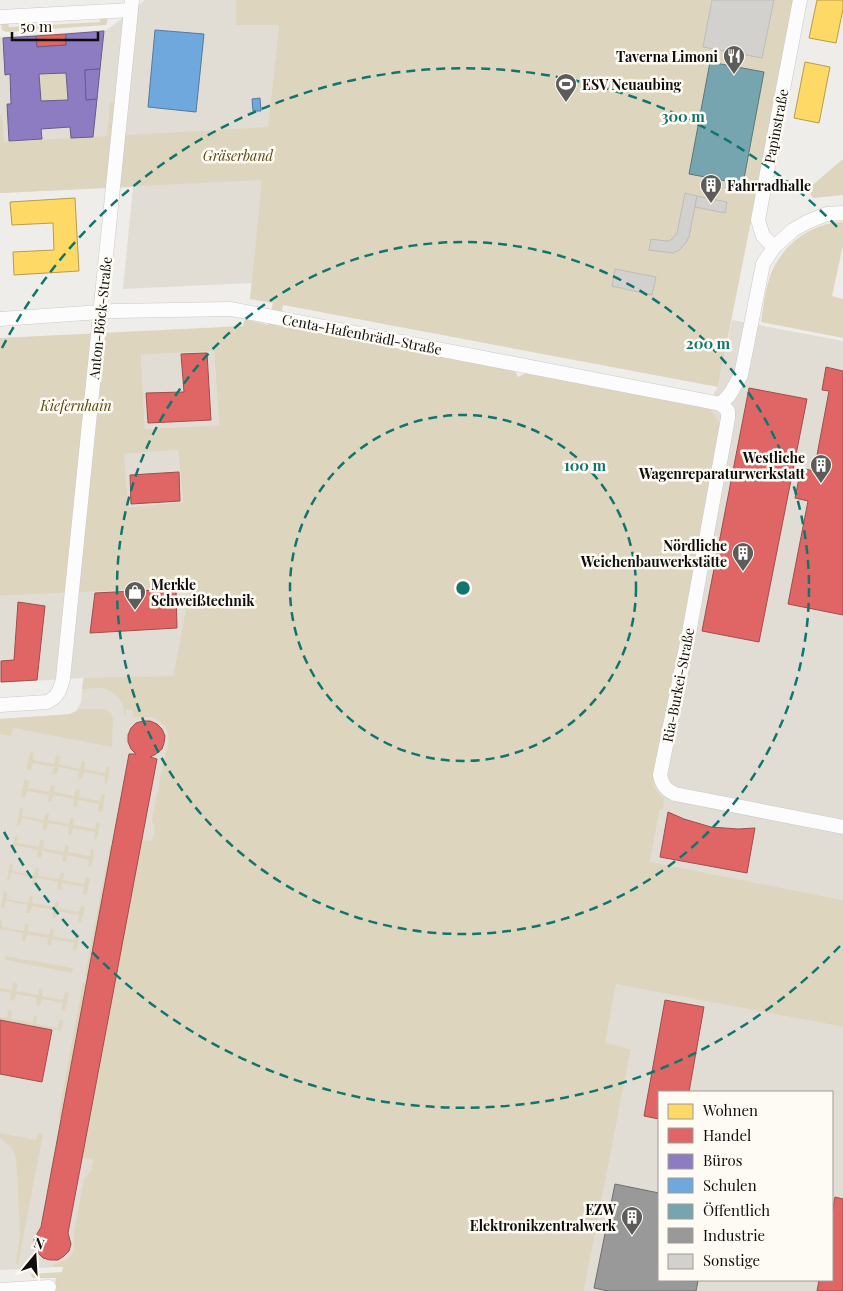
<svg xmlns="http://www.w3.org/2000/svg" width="843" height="1291" font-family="'Playfair Display',serif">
	<rect width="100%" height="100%" fill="#efedea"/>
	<g fill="#e1ddd4" fill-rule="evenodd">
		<path d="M145,0H236V25H279L252,283L123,289L133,187L0,193V37L107,30Z"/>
		<path d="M732,320L843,341V900L650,863L660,809L628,802L702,412L718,387Z"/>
		<path d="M214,351L219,425L145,429L141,355Z"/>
		<path d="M178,450L183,502L127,507L123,454Z"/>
		<path d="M190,587L173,676H193L78,1266L0,1270V719L70,714L76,711L81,702L83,678L0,683V596Z"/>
		<path d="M616,983L843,1027V1291H584L631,1049L604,1044ZM659,1092H832V1280H659Z"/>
	</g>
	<g fill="#ded5bf" fill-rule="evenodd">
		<path d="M236,0H795L718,387L283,305L279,326L317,332L515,371L518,377L526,373L709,408L721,425L672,687L653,780C653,789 657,793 664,798L663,809H660L650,862L843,900V1027L616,984L605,1043L631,1049L584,1291H54L56,1278H33L30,1274L62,1272L63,1267H53L54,1264L66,1260L71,1256L74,1249V1233L84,1179L91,1171L93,1160L82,1157L142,840L152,841L155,829L152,820L164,758L169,743L168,733L166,727L158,720L152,717H133V710H126V717H125C125,703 116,691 102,688C96,687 88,689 82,689L84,678L173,676L190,587L0,596V338L243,326L245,319L268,325L273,303L250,299L262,180L0,193V115H2L4,142L107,136L110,102H115L112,136L268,127L279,25H236ZM214,351L219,425L145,429L141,355ZM178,450L183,502L128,507L124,454Z"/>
		<path d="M100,18L108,19L106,25L6,32L2,30L1,23H8L9,27L100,22Z"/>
		<path d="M66,73L68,100L41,101L39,74Z"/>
		<path d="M843,159V195L813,198L808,189Z"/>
		<path d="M843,222V245L832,296L843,299V338L761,322C763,307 765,291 770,276C781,246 810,223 843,222Z"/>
		<path d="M80,709H104L110,712L113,718L112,747L13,728L11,736L0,734V719L61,715L70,714Z"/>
		<path d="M30,752L34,753L33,760L54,764L56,756L60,757L59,764L80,769L82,761L85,762L84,769L105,773L107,766L110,767L107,784L104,783L105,776L84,772L82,779H78L79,771L58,767L57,775L52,774L54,767L33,763L31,770L26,769Z"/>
		<path d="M24,780L29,781L28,788L49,792L51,785H55L54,792L74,796L76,789L80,790L79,797L100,801L102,794H105L103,810L102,812L98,811L99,804L78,800L77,807H73L74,799L53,795L51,802H48L49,795L27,791L25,798L21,797Z"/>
		<path d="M20,808H23L22,816L44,820L46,813H49L48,820L69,824L71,817L74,818L73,825L95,829L97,822L100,823L97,839H94L95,832L73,828L71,835L68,834L69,827L48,823L46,830L42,829L43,822L22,818L20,825H17Z"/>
		<path d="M15,836H18L17,843L39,847L40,840L44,841L43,848L64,852L66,845L69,846L68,852L90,856L91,849L94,850L92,866L88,867L89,860L67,855L66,862H62L63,855L42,851L41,858L37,857L38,850L16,845L15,853L12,852Z"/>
		<path d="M110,846L112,847L88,976L85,975Z"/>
		<path d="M10,863L13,864L12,871L34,875L35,868H39L38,876L59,879L61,873H64L63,880L84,884L86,877L90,879L87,894L83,895L84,887L62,883L61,890L57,889L58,882L37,878L36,885H32L33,877L11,873L9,881L7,880Z"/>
		<path d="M4,891L7,892L6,899L28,903L30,896H33L32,903L54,907L56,901H59L58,908L79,912L81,905L85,907L81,922L78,923L79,915L57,911L55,918L52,917L53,910L32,906L30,913H26L28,905L6,901L4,909L1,908Z"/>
		<path d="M0,919L2,920V927L24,931L25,924H29L28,931L49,935L51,928L54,929L53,936L74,940L76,933L80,935L76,950H73L74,943L52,939L51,946L47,945L48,938L27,934L25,941H22L23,933L1,929L0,932Z"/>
		<path d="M5,956L73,968L72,973L5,960Z"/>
		<path d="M83,982L86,983L61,1120L58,1118Z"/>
		<path d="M13,983L18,984L16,991L38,995L39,988L43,989L42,996L63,1000L65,992L69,993L65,1011L61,1010L63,1003L42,999L40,1006L36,1005L37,998L16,994L14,1001L10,1000L11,993L0,991V988L12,990Z"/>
		<path d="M8,1010L12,1011L11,1019L33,1023L34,1015L37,1016L36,1024L58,1028L59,1020L63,1021L61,1031L0,1020V1017L7,1018Z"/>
		<path d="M38,1133L43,1134L18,1264L16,1263L20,1235L17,1170L15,1155L11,1147L0,1138V1133L36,1140Z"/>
	</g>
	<g fill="#ffd966" stroke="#b79c4b">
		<path d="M817,0H843V9L836,43L809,38Z"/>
		<path d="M805,62L830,67L819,123L794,118Z"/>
		<path d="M75,198L79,271L14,275L13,252L54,250L53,223L12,225L10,202Z"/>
	</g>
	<g fill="#e06666" stroke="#a14c4b">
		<path d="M66,34V45L37,47L36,36Z"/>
		<path d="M207,353L211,420L148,423L146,393L184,392L181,354Z"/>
		<path d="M826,367L843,371V615L788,604L808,501L795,498L801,468L814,471L829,391L822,390Z"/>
		<path d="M749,388L807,399L759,642L702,631Z"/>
		<path d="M179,472L180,501L131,504L130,475Z"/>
		<path d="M176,589L177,628L90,633L95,593Z"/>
		<path d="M18,602L45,606L37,680L1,682V661L14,660Z"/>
		<path d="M143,721H150L157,724L162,729L165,736L164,743L162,749L156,754L150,757L157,759L68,1233L71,1244L69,1251L64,1256L58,1260H50L43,1258L38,1253L35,1247L34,1239L41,1227L129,754H136L131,749L128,742V735L131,728L136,723Z"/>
		<path d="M668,812L684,819L711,827L738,829L755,828L747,873L660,857Z"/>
		<path d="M665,1000L704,1007L689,1092H659V1119L644,1116Z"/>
		<path d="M0,1020L52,1030L42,1082L0,1074Z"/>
		<path d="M835,1197L843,1199V1291H817L819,1280H832V1214Z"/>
	</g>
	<g fill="#8e7cc3" stroke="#685b8c" fill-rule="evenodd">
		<path d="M104,31L100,69L85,70L86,100L97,99L93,137L71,138L70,127L41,129L42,139L9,141L7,104H11L10,74L5,75L3,38L36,36L37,47L66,45V34ZM66,73L68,100L41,101L39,74Z"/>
		<path d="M100,69L97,99L86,100L85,70Z"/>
	</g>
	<g fill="#6fa8dc" stroke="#527a9e">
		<path d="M155,30L204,34L196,112L148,107Z"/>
		<path d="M260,98L261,111H253L252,99Z"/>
	</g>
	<path fill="#76a5af" stroke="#57787e" d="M710,62L764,72L743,184L689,174Z"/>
	<path fill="#999" stroke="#706f6f" d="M615,1184L659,1193V1280L698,1281L696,1291H608L594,1288Z"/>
	<g fill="#d2d1ce" stroke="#bdbcba">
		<path d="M712,0H774L762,58L703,47Z"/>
		<path d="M685,193L697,196L689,237L685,244L679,250L673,253L649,250L651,239L667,241L671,240L677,233Z"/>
		<path d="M697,196L727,202L725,213L695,207Z"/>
		<path d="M615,269L656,277L652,295L612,286Z"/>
	</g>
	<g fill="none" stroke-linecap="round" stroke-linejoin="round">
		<g stroke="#cac9c7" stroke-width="15">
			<g id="minor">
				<path d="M0,17L131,10"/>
				<path d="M774,247L763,236L758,220L800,0"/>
				<path d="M0,319L115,311L231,309L721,404"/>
				<path d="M721,404L728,411V418L689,633L660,775C662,785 666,790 675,794L843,827"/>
				<path d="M721,404L730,394L741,375L763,264L774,247L793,230L807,222L827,214L843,213"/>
				<path d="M0,705L47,702C58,697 60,690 63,679L132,0"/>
				<path d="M0,1290L49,1287"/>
			</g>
		</g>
		<use href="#minor" stroke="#fdfcfc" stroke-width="14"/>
	</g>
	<g fill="none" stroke="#0f766e" stroke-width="2.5" stroke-dasharray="9 6">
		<circle cx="463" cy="588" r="173"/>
		<circle cx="463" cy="588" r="346"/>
		<path d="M840 946A520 520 0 0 1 2 828M2 348A520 520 0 0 1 840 230"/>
	</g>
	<defs>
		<g id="restaurant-pin" transform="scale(1.125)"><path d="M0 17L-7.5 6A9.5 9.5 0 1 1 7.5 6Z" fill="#5d5c5a" stroke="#fefbf5"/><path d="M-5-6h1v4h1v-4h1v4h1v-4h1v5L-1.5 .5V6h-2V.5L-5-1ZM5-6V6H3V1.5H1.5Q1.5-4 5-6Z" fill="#fff"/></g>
		<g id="stadium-pin" transform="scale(1.125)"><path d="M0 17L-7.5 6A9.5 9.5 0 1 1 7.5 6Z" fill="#5d5c5a" stroke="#fefbf5"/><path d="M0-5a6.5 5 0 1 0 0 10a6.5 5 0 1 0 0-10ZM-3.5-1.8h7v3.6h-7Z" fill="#fff"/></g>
		<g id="building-pin" transform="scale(1.125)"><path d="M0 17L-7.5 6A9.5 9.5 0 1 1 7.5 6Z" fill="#5d5c5a" stroke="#fefbf5"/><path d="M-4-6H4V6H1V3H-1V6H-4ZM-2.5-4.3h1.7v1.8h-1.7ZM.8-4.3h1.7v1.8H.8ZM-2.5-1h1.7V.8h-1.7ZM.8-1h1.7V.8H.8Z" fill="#fff"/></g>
		<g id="shop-pin" transform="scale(1.125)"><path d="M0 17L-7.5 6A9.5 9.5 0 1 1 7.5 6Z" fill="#5d5c5a" stroke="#fefbf5"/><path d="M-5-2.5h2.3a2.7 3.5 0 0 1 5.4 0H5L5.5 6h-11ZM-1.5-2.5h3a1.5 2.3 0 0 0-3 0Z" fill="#fff"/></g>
	</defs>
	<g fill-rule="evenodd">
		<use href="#restaurant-pin" x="734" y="56"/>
		<use href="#stadium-pin" x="566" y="84"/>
		<use href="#building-pin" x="711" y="185"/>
		<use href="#building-pin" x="821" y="465"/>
		<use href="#building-pin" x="743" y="553"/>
		<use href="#shop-pin" x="135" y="592"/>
		<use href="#building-pin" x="632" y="1217"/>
	</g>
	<g text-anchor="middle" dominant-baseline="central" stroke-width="5" stroke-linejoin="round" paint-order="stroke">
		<g font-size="14" font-weight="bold" fill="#0f0e0d" stroke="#fefbf5" text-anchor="end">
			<text x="718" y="56">Taverna Limoni</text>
			<text x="582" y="84" text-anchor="start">ESV Neuaubing</text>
			<text x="727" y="185" text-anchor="start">Fahrradhalle</text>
			<text x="805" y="457">Westliche<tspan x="805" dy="16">Wagenreparaturwerkstatt</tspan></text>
			<text x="727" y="545">Nördliche<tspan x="727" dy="16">Weichenbauwerkstätte</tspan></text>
			<text x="151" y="584" text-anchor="start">Merkle<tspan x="151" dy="16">Schweißtechnik</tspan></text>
			<text x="616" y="1209">EZW<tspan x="616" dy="16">Elektronikzentralwerk</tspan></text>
		</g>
		<g font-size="14" fill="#0f0e0d" stroke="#fefbf5">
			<text transform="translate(776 126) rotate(-79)">Papinstraße</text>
			<text transform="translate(100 318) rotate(-84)">Anton-Böck-Straße</text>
			<text transform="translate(362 334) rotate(11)">Centa-Hafenbrädl-Straße</text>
			<text transform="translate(678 685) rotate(-79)">Ria-Burkei-Straße</text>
		</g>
		<g font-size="14" font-style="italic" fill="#5b4712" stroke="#fefbf5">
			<text x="238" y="155">Gräserband</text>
			<text x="76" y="405">Kiefernhain</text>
		</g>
	</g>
	<circle cx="463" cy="588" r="8" fill="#0f766e" stroke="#fefbf5" stroke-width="2.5"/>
	<g font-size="15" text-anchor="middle" font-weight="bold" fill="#0f766e" stroke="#fefbf5" stroke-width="5" stroke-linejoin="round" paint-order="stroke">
		<text x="683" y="122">300 m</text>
		<text x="708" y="349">200 m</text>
		<text x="585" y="471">100 m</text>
	</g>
	<rect x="658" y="1091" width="175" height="190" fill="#fefbf5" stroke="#9e9c98"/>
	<rect x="668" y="1104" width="25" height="15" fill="#ffd966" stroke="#9e9c98"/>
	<text x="703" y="1116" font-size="15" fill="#0f0e0d">Wohnen</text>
	<rect x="668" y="1128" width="25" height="15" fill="#e06666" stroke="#9e9c98"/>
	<text x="703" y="1141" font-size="15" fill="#0f0e0d">Handel</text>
	<rect x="668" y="1154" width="25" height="15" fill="#8e7cc3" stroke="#9e9c98"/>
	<text x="703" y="1166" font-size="15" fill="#0f0e0d">Büros</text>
	<rect x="668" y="1178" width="25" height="15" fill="#6fa8dc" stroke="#9e9c98"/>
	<text x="703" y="1191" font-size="15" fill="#0f0e0d">Schulen</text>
	<rect x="668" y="1204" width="25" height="15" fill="#76a5af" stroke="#9e9c98"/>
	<text x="703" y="1216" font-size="15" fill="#0f0e0d">Öffentlich</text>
	<rect x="668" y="1228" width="25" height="15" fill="#999999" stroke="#9e9c98"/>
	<text x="703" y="1241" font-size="15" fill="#0f0e0d">Industrie</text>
	<rect x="668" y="1254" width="25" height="15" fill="#d2d1ce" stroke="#9e9c98"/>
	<text x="703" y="1266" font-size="15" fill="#0f0e0d">Sonstige</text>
	<g transform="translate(35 1256) rotate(18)" stroke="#fefbf5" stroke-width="4" paint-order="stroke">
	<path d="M0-4L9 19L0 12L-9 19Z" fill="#0f0e0d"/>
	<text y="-8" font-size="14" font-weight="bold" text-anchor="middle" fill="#0f0e0d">N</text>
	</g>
	<path d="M12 32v8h86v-8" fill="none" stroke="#0f0e0d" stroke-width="2.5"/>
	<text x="20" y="32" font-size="15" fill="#0f0e0d" stroke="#fefbf5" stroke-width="4" paint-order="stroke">50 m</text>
</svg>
